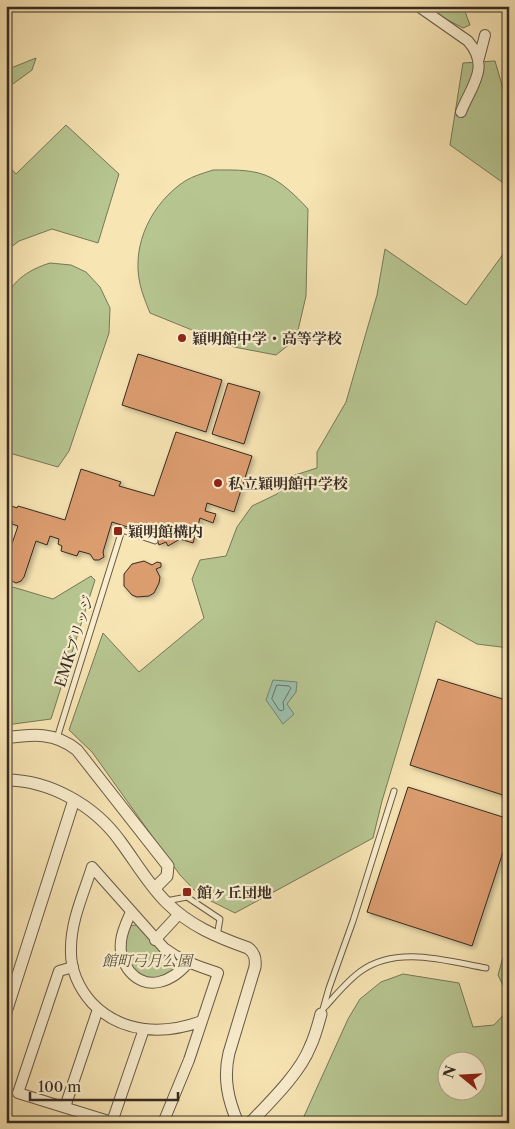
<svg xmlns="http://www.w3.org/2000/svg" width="515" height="1129" font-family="'Libre Caslon Text','Noto Serif JP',serif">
	<defs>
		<filter id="shadow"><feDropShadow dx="2.5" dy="2.5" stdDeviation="2.5" flood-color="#0004"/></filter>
	</defs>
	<rect width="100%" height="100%" fill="#f8e5b4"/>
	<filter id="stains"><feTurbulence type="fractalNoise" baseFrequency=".004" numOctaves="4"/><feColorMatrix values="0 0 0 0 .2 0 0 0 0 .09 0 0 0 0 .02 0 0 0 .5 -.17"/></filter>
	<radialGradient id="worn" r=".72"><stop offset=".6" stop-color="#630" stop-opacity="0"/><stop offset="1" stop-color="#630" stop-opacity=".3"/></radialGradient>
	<g fill="#b7c691" stroke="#76785a" fill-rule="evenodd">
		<path d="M427,6H463L470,25L463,28L440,16Z"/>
		<path d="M36,58L32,70L6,89V70Z"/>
		<path d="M495,61L509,109V187L450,145L463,63Z"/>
		<path d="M66,125L119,174L98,243L52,229L19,241L6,251V163L16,174Z"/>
		<path d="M213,170C230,170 249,169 265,175C281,181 296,196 308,209L306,296L296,339L276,355L234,347L150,313C146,303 142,293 140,284C131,244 152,203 185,181C193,176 204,173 213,170Z"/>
		<path d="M509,246V648L477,644L436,621L382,801L373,838L235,913L199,895L180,875L92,752L69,730L103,633L139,672L204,618L192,579L200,560L226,556L237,527L252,506L277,494L292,476L317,468V452L346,402L377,295L385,249L466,305Z"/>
		<path d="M50,263L71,265L86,272L100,287L110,308L109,333L69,451L58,467L6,452V299C13,279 31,269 50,263Z"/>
		<path d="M91,576L95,580L51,719L6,725V585L53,599Z"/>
		<path d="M136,925L153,942L178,963V970C172,973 163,978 156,979C137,980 122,959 124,941C124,936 127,930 128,926Z"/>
		<path d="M509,936V998L498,975Z"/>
		<path d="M403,974L459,983L473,1027L494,1025L509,1009V1123H301L348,1019L360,999L381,982ZM448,1062H478V1092H448Z"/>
	</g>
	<path fill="#9dbfac" stroke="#748475" d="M273,680L297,682L296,692L287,704L294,714L283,724L266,700Z"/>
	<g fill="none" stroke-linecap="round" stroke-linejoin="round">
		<path stroke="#6a7568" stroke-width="1" d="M277,685L289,686L291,688L283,702L284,709L282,711L279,710L272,699Z"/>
	</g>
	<g fill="#db9c6e" stroke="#362b23" filter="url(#shadow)">
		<path d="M138,354L222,380L206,432L122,405Z"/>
		<path d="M228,383L260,392L244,444L212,434Z"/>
		<path d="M176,432L252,456L234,512L207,503L205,511L216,514L213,523L200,518L193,543L180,539L168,546L166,542L159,545L157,540L167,535L159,532L156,536L112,522L103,552L104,557L99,560H94L90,554L79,551L77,556L61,551L62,546L58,544L59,539L50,536L47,545L36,541L24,577L21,581L16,583L10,580L9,572L6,571V561L18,526L12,524L13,522L6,520V504L17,508L18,506L65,520L81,469L121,482L119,486L154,496Z"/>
		<path d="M144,561L152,565L157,562L161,563V567L156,569L160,577L159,583L154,593L149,596L137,597L132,595L124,586V574L132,564Z"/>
		<path d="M438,679L509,701V797L410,765Z"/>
		<path d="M408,787L509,819V834L472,946L367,912Z"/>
	</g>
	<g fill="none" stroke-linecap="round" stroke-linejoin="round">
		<g stroke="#665a47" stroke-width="7">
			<g id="service">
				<path d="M57,738L122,530L155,541"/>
				<path d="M166,901L187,897L220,919L217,936"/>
				<path d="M325,1007C336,995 347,981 361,971C397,945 447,961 486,968"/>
				<path d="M323,1009L329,988L353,921L394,791"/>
			</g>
		</g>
		<g stroke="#665a47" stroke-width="12">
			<g id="minor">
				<path d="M418,6L468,41C491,67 471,86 461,112"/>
				<path d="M479,58L485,35"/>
				<path d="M131,912C127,921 122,931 121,941C118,963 135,987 159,982C172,979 180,972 188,963"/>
				<path d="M155,940L179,914"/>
				<path d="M73,967L59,971L18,1093L115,1123"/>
				<path d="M65,1107L98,1009"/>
				<path d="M112,1122L144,1029"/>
				<path d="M163,1123L189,1060L218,973C198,966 181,961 164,948L92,867C84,893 71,920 71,948C70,969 78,987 92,1003C122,1034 164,1035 202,1021"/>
			</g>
		</g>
		<g stroke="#665a47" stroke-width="13">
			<g id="tertiary">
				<path d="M6,738C33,734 55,732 77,750L168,866L167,876L155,888"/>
				<path d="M6,780C50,780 95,806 120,841C135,861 148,884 166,902C190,926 217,937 248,948C255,953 256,959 255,967L229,1053C223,1078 228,1100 238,1123"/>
				<path d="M6,1012L74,800"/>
				<path d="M250,1123C269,1103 300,1073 310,1047C315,1037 318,1025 321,1014"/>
			</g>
		</g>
		<use href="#service" stroke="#faeece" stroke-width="5"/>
		<use href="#minor" stroke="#faeece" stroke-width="10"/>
		<use href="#tertiary" stroke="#faeece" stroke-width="11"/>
	</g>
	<g fill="#8f2418" stroke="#faeece" stroke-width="2">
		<circle cx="182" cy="338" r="5"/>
		<circle cx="218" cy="483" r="5"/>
		<rect x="113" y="526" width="10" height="10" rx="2.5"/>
		<rect x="182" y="887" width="10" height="10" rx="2.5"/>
	</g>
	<g text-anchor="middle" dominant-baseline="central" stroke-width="4.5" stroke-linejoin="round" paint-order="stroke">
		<g font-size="15" font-weight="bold" fill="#362b23" stroke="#faeece" text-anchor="start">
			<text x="192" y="338">穎明館中学・高等学校</text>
			<text x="228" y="483">私立穎明館中学校</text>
			<text x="128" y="531">穎明館構内</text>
			<text x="197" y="892">館ヶ丘団地</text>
		</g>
		<g font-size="15" fill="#362b23" stroke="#faeece">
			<text transform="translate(74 641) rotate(-72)">EMKブリッジ</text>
		</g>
		<g font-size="15" font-style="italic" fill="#56523e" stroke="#faeece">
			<text x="147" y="960">館町弓月公園</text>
		</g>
	</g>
	<rect width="515" height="1129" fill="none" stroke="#f8e5b4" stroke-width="25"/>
	<rect x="8" y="8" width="500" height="1114" fill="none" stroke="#362b23" stroke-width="2.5"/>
	<rect x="12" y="12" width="490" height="1104" fill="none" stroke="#362b23"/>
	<g transform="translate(462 1076) rotate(288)"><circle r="24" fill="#faeece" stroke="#aca08a"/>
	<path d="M0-4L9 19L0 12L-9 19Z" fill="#8f2418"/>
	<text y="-8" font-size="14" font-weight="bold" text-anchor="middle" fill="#362b23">N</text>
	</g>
	<path d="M30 1092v8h148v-8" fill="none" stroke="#362b23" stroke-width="2.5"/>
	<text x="38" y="1092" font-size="15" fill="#362b23" stroke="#faeece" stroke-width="4" paint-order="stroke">100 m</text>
	<rect width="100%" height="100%" filter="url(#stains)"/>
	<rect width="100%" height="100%" fill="url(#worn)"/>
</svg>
